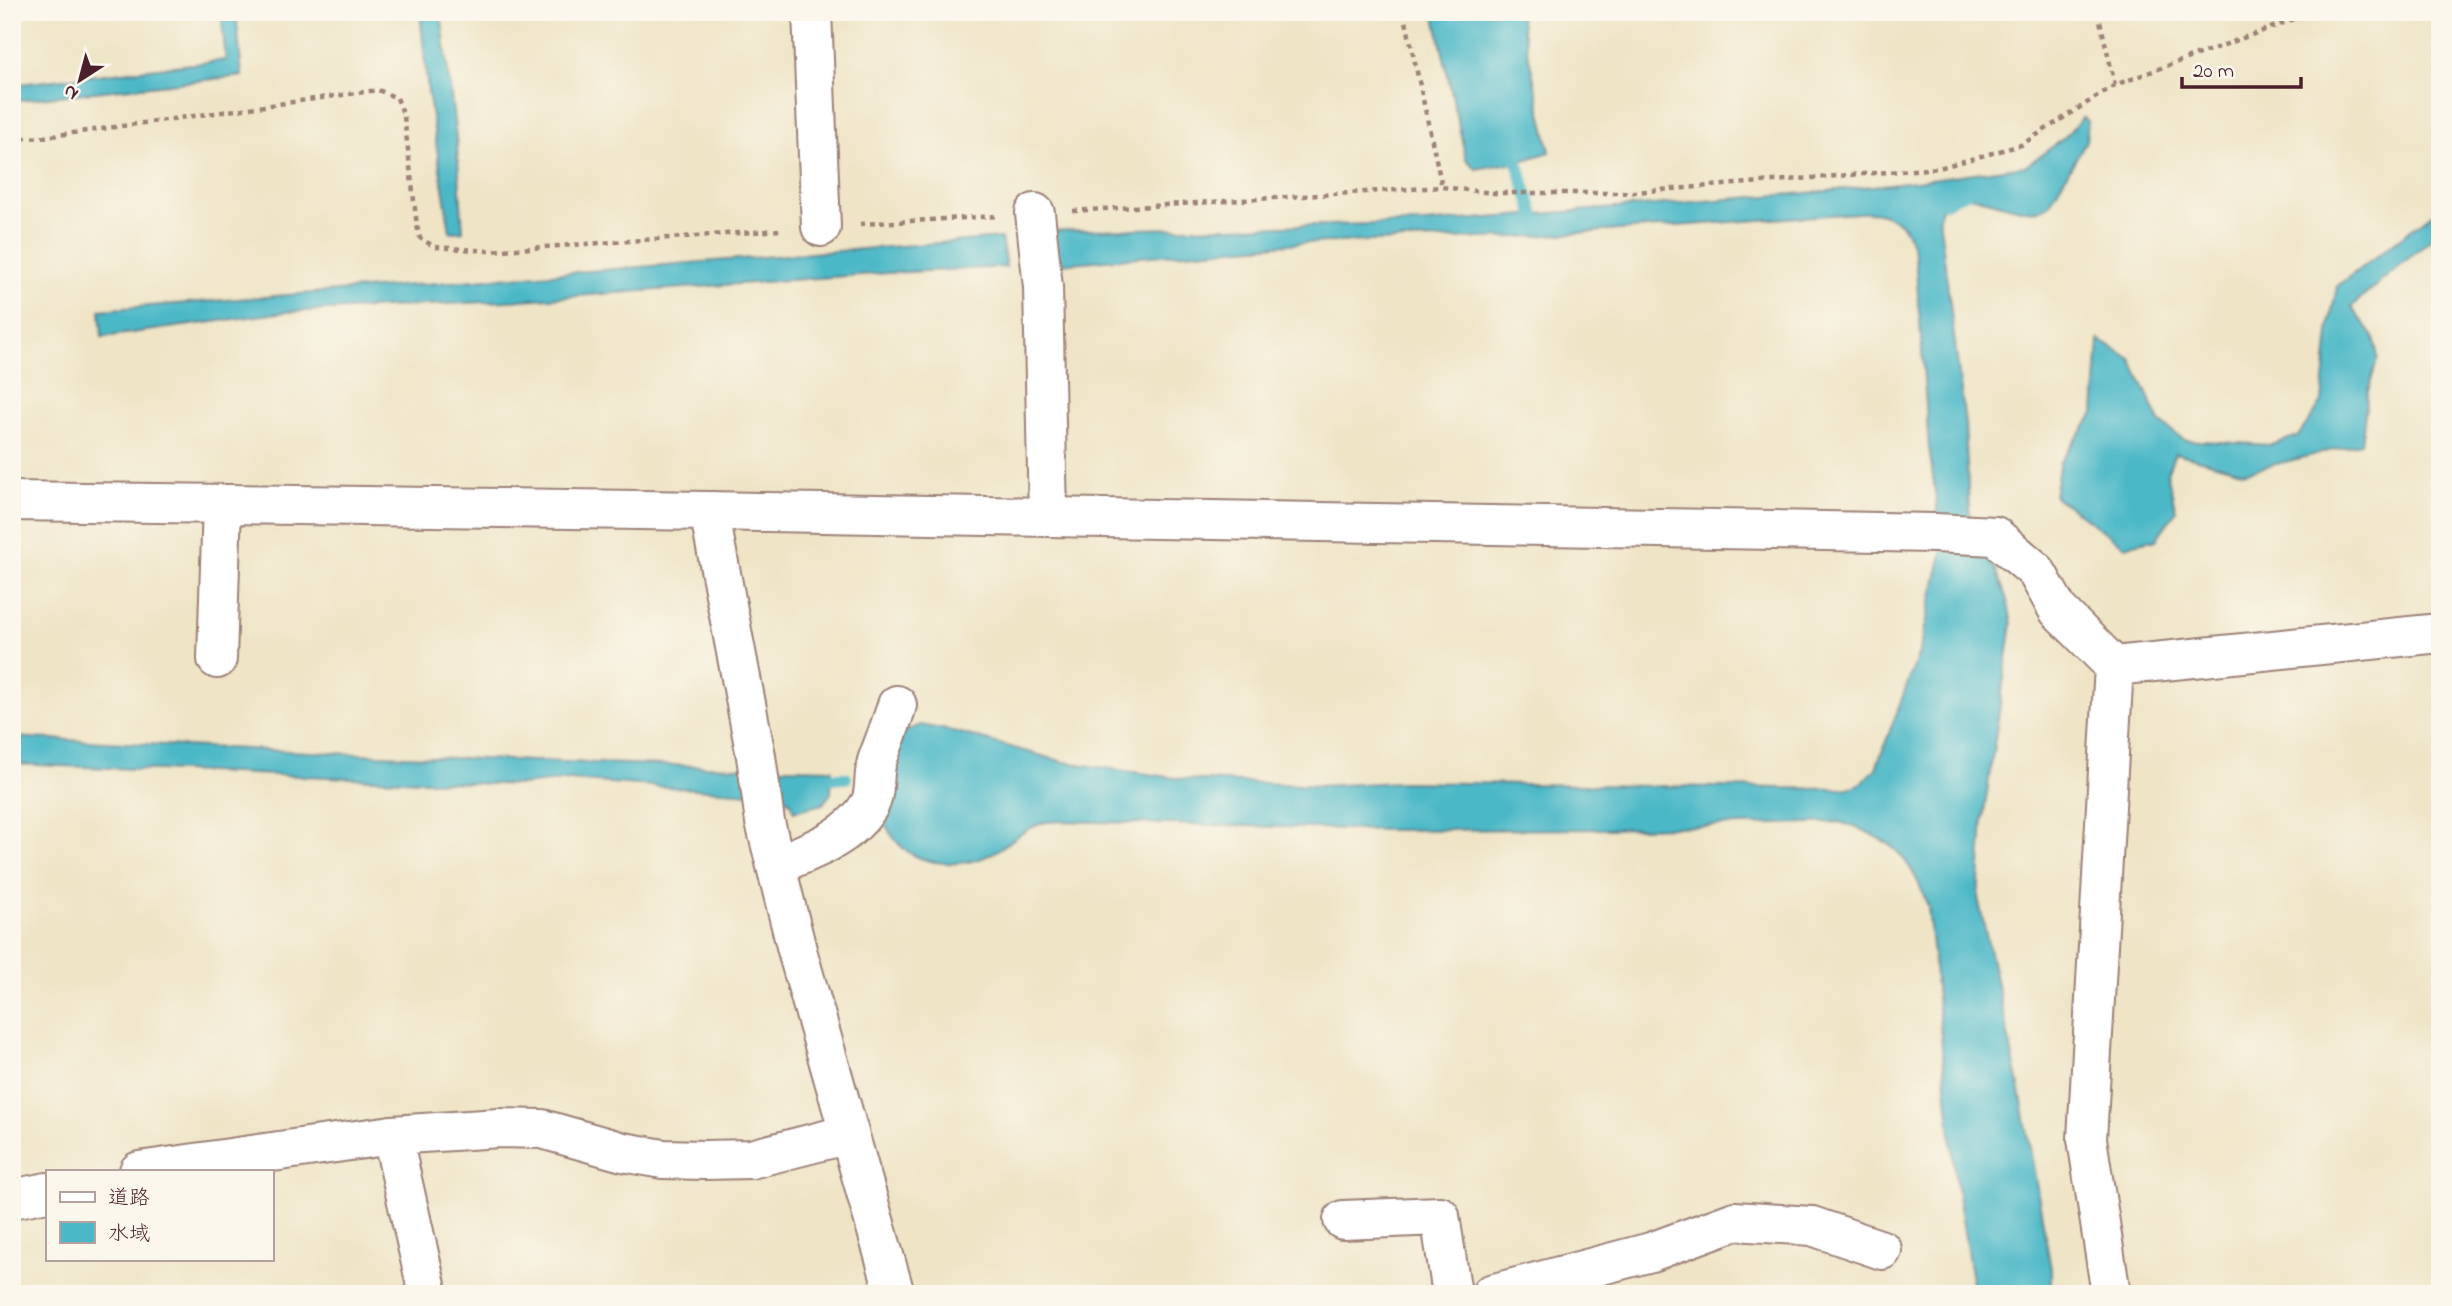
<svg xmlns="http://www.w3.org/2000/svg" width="2452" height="1306" font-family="'Indie Flower','Klee One',sans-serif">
	<rect width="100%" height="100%" fill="#fbf7ec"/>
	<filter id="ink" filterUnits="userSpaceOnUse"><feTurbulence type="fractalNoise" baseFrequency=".0143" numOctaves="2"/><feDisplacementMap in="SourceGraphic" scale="14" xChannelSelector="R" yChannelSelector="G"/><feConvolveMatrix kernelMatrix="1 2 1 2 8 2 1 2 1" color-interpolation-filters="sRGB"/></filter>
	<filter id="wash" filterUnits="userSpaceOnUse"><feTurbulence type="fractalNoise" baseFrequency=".00686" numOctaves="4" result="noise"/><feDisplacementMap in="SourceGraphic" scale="28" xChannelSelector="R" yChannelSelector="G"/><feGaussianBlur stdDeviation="1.57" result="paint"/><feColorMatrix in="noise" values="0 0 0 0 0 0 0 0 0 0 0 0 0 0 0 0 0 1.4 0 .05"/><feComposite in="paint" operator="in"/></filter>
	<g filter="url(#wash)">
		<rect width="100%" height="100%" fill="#efe4c6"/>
		<g fill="#4bb8c7" stroke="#4a6c79" stroke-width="2">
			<path d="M221,12H236L242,76L12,101V85L226,60Z"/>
			<path d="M420,12H441L457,146L463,231L450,232L428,91Z"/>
			<path d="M1434,12H1519L1550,152L1517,162L1476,169L1466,159Z"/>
			<path d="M2083,117L2088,121L2086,141L2049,205C2045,207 2042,209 2038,210C2016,215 1962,183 1946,202C1942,205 1941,213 1939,217L1965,423L1969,510L1979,545L1996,570L2007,600L2012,624L1983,819L1978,898L2020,1090L2051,1269V1294H1974L1955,1175L1928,907C1911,856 1891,837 1839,822L1607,829L1388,830L1061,821C1055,822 1046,821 1040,824C1021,830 1007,846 989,855C962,868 920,867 898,843C888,832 882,819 876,806L903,732L921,725L957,732L1064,762L1182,779L1318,786L1402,782L1840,789C1858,787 1865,782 1876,768L1920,650L1943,549L1929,448L1915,254C1907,227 1902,217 1873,212L1519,237L1300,243L1049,265L1041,231L1425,223L1819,192L1916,181L2026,166L2064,138Z"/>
			<path d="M2440,208L2438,233L2351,307L2374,337L2378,358L2368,391L2361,443L2245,472L2175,453L2167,473L2176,511L2156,539L2125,546L2054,496L2060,462L2094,414L2099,340L2131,359L2160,422L2184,440L2271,445L2298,436L2322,402L2330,322L2337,286Z"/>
			<path d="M1001,238L1006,267L887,273L507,301L286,312L102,337L100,310Z"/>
			<path d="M12,737C285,752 559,764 832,769L831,793L823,804L794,811L791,802L778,795L569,780L521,785L12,764Z"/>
		</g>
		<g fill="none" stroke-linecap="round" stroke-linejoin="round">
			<g stroke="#4bb8c7" stroke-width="12">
				<path d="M1517,162L1534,215"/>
				<path d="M1945,202L1970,191"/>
				<path d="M817,778H846"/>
			</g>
		</g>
	</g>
	<g filter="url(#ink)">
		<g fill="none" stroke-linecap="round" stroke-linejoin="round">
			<g stroke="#9c8278" stroke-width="42">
				<g id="minor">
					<path d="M812,12L821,227"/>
					<path d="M1035,213L1043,287L1048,517"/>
					<path d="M12,501L709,511L1935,533L1995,536L2036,571L2058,610L2114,666L2440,633"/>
					<path d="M709,511L756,756L765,822L798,954L895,1294"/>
					<path d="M217,659L222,504"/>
					<path d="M776,865C811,851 850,838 870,804C876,792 873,774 877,761C884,742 891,725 897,705"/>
					<path d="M392,1135L428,1294"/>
					<path d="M139,1171L392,1135L499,1128L542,1129L623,1152L663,1159L704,1160L751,1159L849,1134"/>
					<path d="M12,1199L47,1192"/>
					<path d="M1343,1220L1440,1216L1452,1294"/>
					<path d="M1491,1294L1651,1252L1735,1221L1812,1226L1882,1250"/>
					<path d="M2111,1294L2087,1139L2114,666"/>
				</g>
			</g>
			<g stroke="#9c8278" stroke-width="4.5" stroke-dasharray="5 5" stroke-linecap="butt">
				<path d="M1404,12L1442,187"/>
				<path d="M2098,12L2115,85"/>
				<path d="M12,139L44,137L378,90L397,98L404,116L417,226L420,238L435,247L489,251L781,230"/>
				<path d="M1073,211L1442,187L1493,193H1622L1939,168L2021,145L2115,85L2314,12"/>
				<path d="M860,224L998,216"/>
			</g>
			<use href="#minor" stroke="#fff" stroke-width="38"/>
		</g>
	</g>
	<rect width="2452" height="1306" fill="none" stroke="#fbf7ec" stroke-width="42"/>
	<rect x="46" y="1170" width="228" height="91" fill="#fbf7ec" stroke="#b4a19f" stroke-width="2"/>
	<rect x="60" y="1192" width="35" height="10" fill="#ffffff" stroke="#b4a19f" stroke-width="2"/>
	<text x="108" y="1204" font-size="21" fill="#4a1f2b">道路</text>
	<rect x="60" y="1222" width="35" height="21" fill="#4bb8c7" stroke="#b4a19f" stroke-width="2"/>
	<text x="108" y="1240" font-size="21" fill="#4a1f2b">水域</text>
	<g transform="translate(80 80) rotate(216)" stroke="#fbf7ec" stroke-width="5" paint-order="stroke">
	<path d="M0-5L12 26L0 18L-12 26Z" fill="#4a1f2b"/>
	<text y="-10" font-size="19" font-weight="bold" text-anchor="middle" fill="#4a1f2b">N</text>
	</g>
	<path d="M2182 77v10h119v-10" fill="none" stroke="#4a1f2b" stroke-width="3.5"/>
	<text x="2193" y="77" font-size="21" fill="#4a1f2b" stroke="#fbf7ec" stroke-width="5" paint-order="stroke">20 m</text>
</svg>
